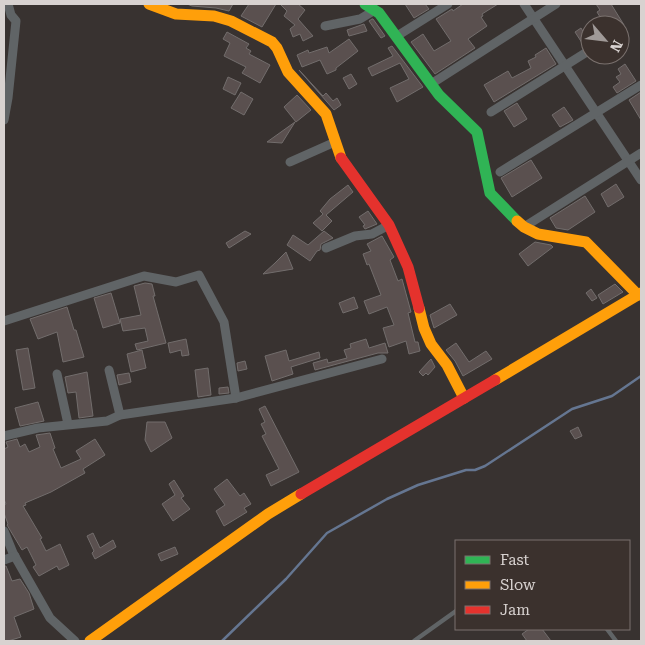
<svg xmlns="http://www.w3.org/2000/svg" width="645" height="645" font-family="'Roboto Serif',serif">
	<rect width="100%" height="100%" fill="#383230"/>
	<g fill="none" stroke-linecap="round" stroke-linejoin="round">
		<path stroke="#657691" stroke-width="2.5" d="M222,641L286,579L327,533L387,499L418,485L466,470H475L485,466L572,409L612,396L641,376"/>
	</g>
	<g fill="#5a504f" stroke="#726d6c">
		<path d="M187,4H233L229,11L216,8L192,6Z"/>
		<path d="M249,4H276L262,27L241,16Z"/>
		<path d="M280,4H298L305,10L298,19L313,36L303,41L300,34L293,37L290,29L295,25L284,16L287,11Z"/>
		<path d="M405,4H425L429,9L414,18Z"/>
		<path d="M463,4H498L482,14L483,16L481,17L487,26L468,39L475,48L435,74L411,42L423,34L434,51L451,41L436,19L452,9L453,11Z"/>
		<path d="M596,4H611L624,25H605L597,12L600,10Z"/>
		<path d="M372,19H373L385,36L381,38L369,21Z"/>
		<path d="M364,24L367,31L349,36L347,30Z"/>
		<path d="M581,28L590,43L584,46L575,32Z"/>
		<path d="M227,32L249,44L246,48L251,51L249,54L270,65L260,83L242,73L246,67L224,56L230,43L223,39Z"/>
		<path d="M349,39L358,51L336,68V70L327,74L320,60L302,67L297,55L308,50L309,53L327,47L329,53Z"/>
		<path d="M392,46L423,87L397,102L390,88L409,79L400,63L372,76L368,68L393,56L388,48Z"/>
		<path d="M546,48L556,64L494,102L484,85L508,71L512,78L531,68L528,61L536,57L535,55Z"/>
		<path d="M625,64L636,81L617,93L613,87L620,82L616,77L621,74L618,69Z"/>
		<path d="M299,70L323,96L326,93L333,101L337,98L341,105L334,110Z"/>
		<path d="M351,74L357,84L349,89L343,78Z"/>
		<path d="M228,77L241,83L235,95L223,89Z"/>
		<path d="M241,92L253,99L244,115L231,108Z"/>
		<path d="M641,92V120L629,100Z"/>
		<path d="M297,95L311,110L296,122L284,107Z"/>
		<path d="M517,103L527,119L514,127L504,111Z"/>
		<path d="M564,107L573,120L560,127L552,115Z"/>
		<path d="M295,122L282,143L267,142Z"/>
		<path d="M531,160L542,178L512,197L501,178Z"/>
		<path d="M616,184L624,197L608,207L601,194Z"/>
		<path d="M348,185L353,192L326,215L332,221L322,231L313,223L323,214L320,211L330,199Z"/>
		<path d="M585,196L595,212L568,230L556,228L550,218Z"/>
		<path d="M368,211L377,224L365,229L363,226L365,225L359,217Z"/>
		<path d="M245,231L251,234L229,248L226,243Z"/>
		<path d="M324,231L333,238L321,244L320,250L317,251L310,261L287,245L293,235L308,245Z"/>
		<path d="M382,236L394,257L390,260L398,281L402,279L411,312L408,313L415,342H418L420,351L409,354L406,341L389,347L383,328L394,325L387,307L369,314L364,301L381,295L369,264L367,265L363,254L371,251L367,244Z"/>
		<path d="M535,242L551,245L553,247L528,266L519,254Z"/>
		<path d="M286,252L293,269L263,274L275,263Z"/>
		<path d="M145,283L152,284L155,296H153L166,343L137,350L135,344L148,341L145,328L123,331L120,319L141,315L134,286Z"/>
		<path d="M615,284L623,292L603,304L598,295Z"/>
		<path d="M591,289L597,298L592,301L586,293Z"/>
		<path d="M111,293L120,323L103,328L94,298Z"/>
		<path d="M354,297L358,308L343,313L339,303Z"/>
		<path d="M450,304L457,315L434,328L430,315Z"/>
		<path d="M67,307L74,330H76L84,357L63,362L57,332L38,339L30,319Z"/>
		<path d="M186,339L189,355L182,356L181,350L170,353L168,343Z"/>
		<path d="M366,339L369,348L385,343L388,353H378L315,370L313,363L327,359L328,363L347,358L344,350L351,348L350,344Z"/>
		<path d="M456,343L469,362L486,351L492,359L463,376L455,361L446,350Z"/>
		<path d="M28,348L35,388L23,390L16,350Z"/>
		<path d="M142,350L146,368L131,372L127,354Z"/>
		<path d="M286,350L289,361L319,352L320,358L291,367L293,374L272,381L265,356Z"/>
		<path d="M431,359L435,367L428,375L426,373L423,376L419,372Z"/>
		<path d="M245,361L247,369L238,371L237,363Z"/>
		<path d="M208,368L211,395L198,397L195,370Z"/>
		<path d="M87,372L93,416L79,418L76,392L68,393L65,377Z"/>
		<path d="M129,373L131,382L119,385L117,375Z"/>
		<path d="M228,387L229,393L219,394V388Z"/>
		<path d="M38,402L44,421L20,426L15,408Z"/>
		<path d="M265,406L299,472L271,486L266,475L279,469L262,436L266,434L261,424L265,422L259,409Z"/>
		<path d="M147,422H165L172,438L151,452L145,440Z"/>
		<path d="M578,427L582,436L575,439L570,431Z"/>
		<path d="M50,433L55,448L53,449L61,468L81,459L76,451L95,439L105,455L83,469L85,473L51,492L25,503L26,505L23,506L42,538L40,539L46,551L60,544L69,565L59,570L57,566L39,576L33,567L36,565L27,547L22,550L7,525L8,524L4,513V505L6,504L4,499V449L8,447L6,442L17,439L20,447L25,444L29,452L40,447L36,435Z"/>
		<path d="M227,479L240,496L244,493L251,504L244,508L247,512L224,526L216,511L225,505L214,489Z"/>
		<path d="M174,480L184,496L181,498L190,509L173,521L162,504L175,495L169,484Z"/>
		<path d="M93,533L100,548L113,540L116,547L95,559L92,553L94,551L87,536Z"/>
		<path d="M175,547L178,554L161,561L158,554Z"/>
		<path d="M4,566H6L12,581L20,579L29,593L34,609L14,617L21,637L8,641H4Z"/>
		<path d="M529,629H542L551,641H527L522,634Z"/>
	</g>
	<g fill="none" stroke-linecap="round" stroke-linejoin="round">
		<g stroke="#606466" stroke-width="4.5">
			<path d="M607,629L616,641"/>
			<path d="M414,641L456,611"/>
		</g>
		<g stroke="#606466" stroke-width="9">
			<path d="M524,4L641,180"/>
			<path d="M325,26L360,19L375,10"/>
			<path d="M397,36L448,4"/>
			<path d="M431,84L556,4"/>
			<path d="M491,112L590,50"/>
			<path d="M4,120L8,98L16,21L11,15L8,4"/>
			<path d="M290,162L335,142"/>
			<path d="M500,172L641,85"/>
			<path d="M524,227L641,153"/>
			<path d="M326,248L355,236L372,234L389,225"/>
			<path d="M4,321L144,276L176,282L199,275L224,322L236,398"/>
			<path d="M109,370L120,415"/>
			<path d="M57,374L68,424"/>
			<path d="M4,436L38,428L107,421L120,415L236,398L382,359"/>
			<path d="M4,531L13,553L50,618L75,641"/>
			<path d="M4,560L15,556"/>
		</g>
		<path stroke="#30b455" stroke-width="11" d="M365,4L379,13L439,95L477,132L490,193L517,221"/>
		<g stroke="#ff9f0a" stroke-width="11">
			<path d="M149,4L176,14L214,16L231,21L272,42L277,48L288,72L326,114L341,158"/>
			<path d="M517,221L524,227L538,234L586,242L638,295"/>
			<path d="M419,308L424,328L431,344L447,365L464,398"/>
			<path d="M495,380L641,293"/>
			<path d="M90,641L268,514L301,494"/>
		</g>
		<g stroke="#e5322d" stroke-width="11">
			<path d="M341,158L389,225L408,267L419,308"/>
			<path d="M301,494L495,380"/>
		</g>
	</g>
	<rect width="645" height="645" fill="none" stroke="#d8d2d0" stroke-width="10"/>
	<rect x="455" y="540" width="175" height="90" fill="#3b312d" stroke="#7a716e"/>
	<rect x="465" y="556" width="25" height="8" fill="#30b455" stroke="#7a716e"/>
	<text x="500" y="565" font-size="15" fill="#d8d2d0">Fast</text>
	<rect x="465" y="581" width="25" height="8" fill="#ff9f0a" stroke="#7a716e"/>
	<text x="500" y="590" font-size="15" fill="#d8d2d0">Slow</text>
	<rect x="465" y="606" width="25" height="8" fill="#e5322d" stroke="#7a716e"/>
	<text x="500" y="615" font-size="15" fill="#d8d2d0">Jam</text>
	<g transform="translate(605 40) rotate(118)"><circle r="24" fill="#3b312d" stroke="#7a716e"/>
	<path d="M0-4L9 19L0 12L-9 19Z" fill="#a09a98"/>
	<text y="-8" font-size="14" font-weight="bold" text-anchor="middle" fill="#d8d2d0">N</text>
	</g>
</svg>
